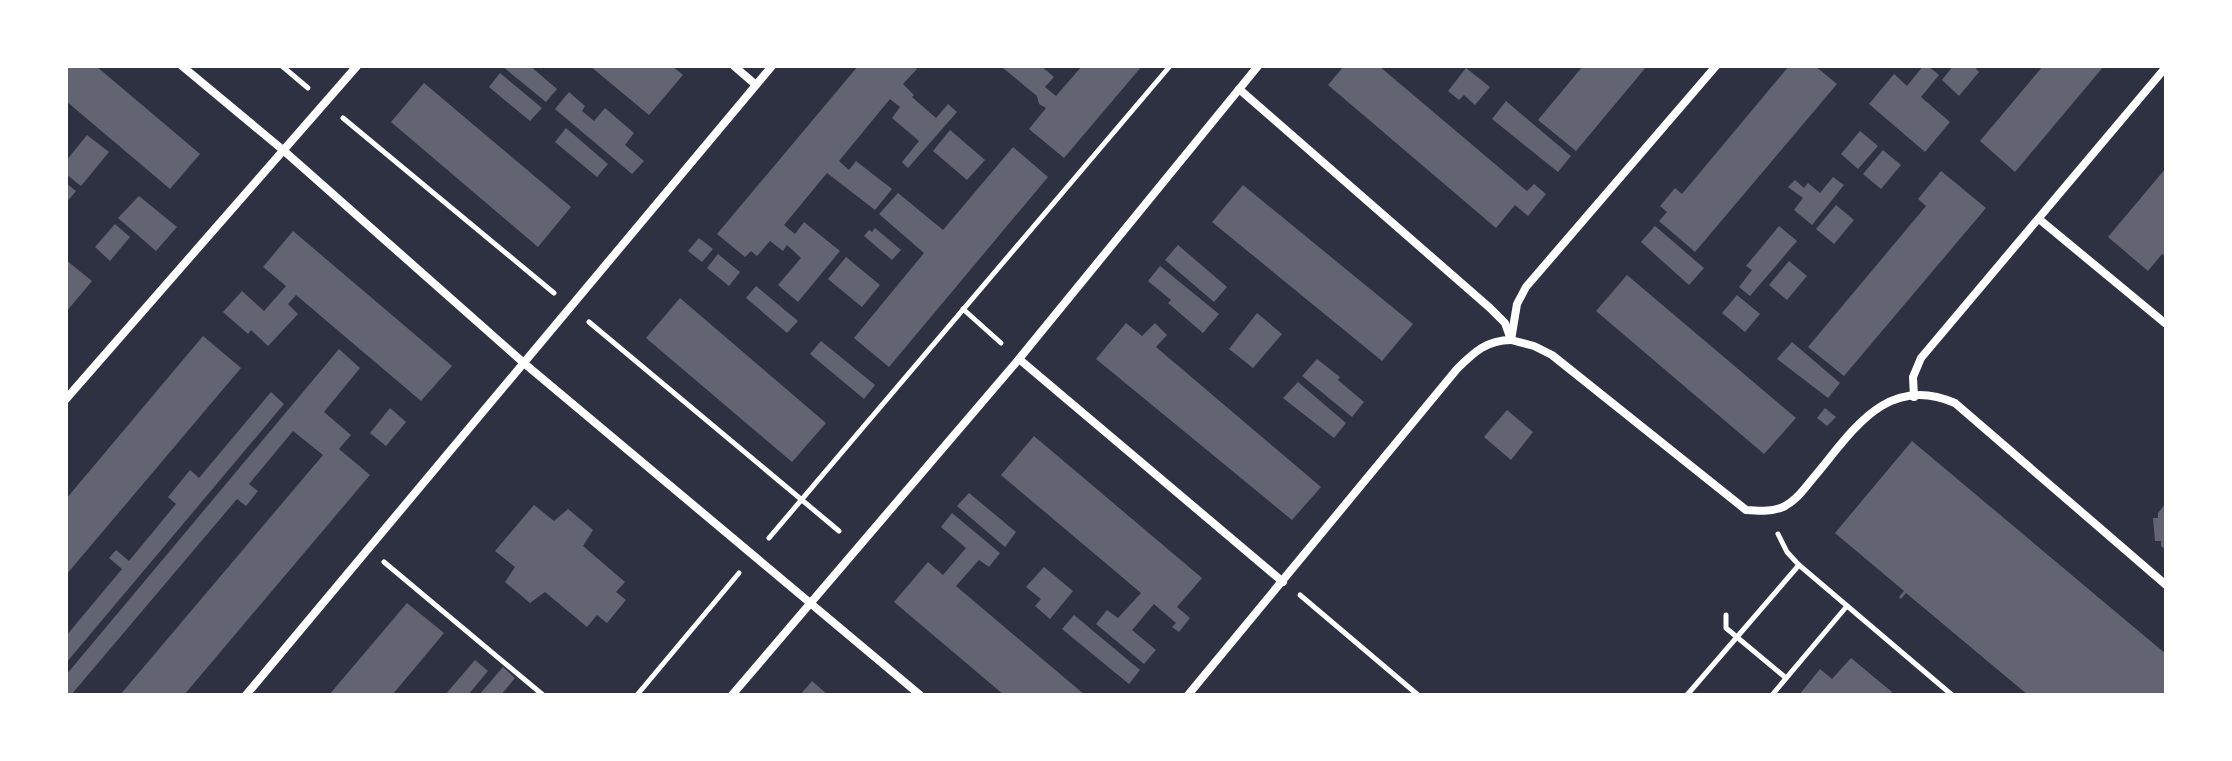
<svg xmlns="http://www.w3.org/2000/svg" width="2232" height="761" font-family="Signika,sans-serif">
	<rect width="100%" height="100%" fill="#2d3142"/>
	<g fill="#626471">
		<path d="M66,66H96L200,154L170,189L66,101Z"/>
		<path d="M502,66H530L557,89L546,102Z"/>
		<path d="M590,66H672L683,75L649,115Z"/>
		<path d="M858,66H913L917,69L903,84L914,95L912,97L936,118L948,104L957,112L908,168L902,162L919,141L892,118L900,107L890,99L839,161L849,170L856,161L892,189L875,210L827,173L784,225L795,234L804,222L840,251L798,302L778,285L801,258L787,245L783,251L770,241L757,256L751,251L745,257L717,234Z"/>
		<path d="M1005,66H1041L1054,77L1045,87L1056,96L1082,66H1142L1064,158L1029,129L1046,108L1039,104L1037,96L1003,68Z"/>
		<path d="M1344,66H1379L1527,191L1534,184L1546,194L1528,216L1515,205L1496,228L1328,85Z"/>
		<path d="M1583,66H1647L1576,151L1538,120Z"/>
		<path d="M1789,66H1815L1837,84L1695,252L1659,221L1667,212L1660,206L1675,188L1682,194Z"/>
		<path d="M1923,66H1928L1939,75L1921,97L1950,122L1925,152L1869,104L1894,74L1907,86Z"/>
		<path d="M1953,66H1978L1976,69L1979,72L1959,96L1942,80Z"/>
		<path d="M2043,66H2104L2015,172L1980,141Z"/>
		<path d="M1466,68L1490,87L1475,105L1464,95L1459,100L1448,91Z"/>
		<path d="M500,73L542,108L530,121L489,87Z"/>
		<path d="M424,83L571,207L538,247L391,122Z"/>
		<path d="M569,92L585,106L582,111L594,121L605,108L634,133L625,145L644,161L632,174L555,109Z"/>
		<path d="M1506,101L1571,156L1558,172L1492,119Z"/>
		<path d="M566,128L608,164L597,177L555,142Z"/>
		<path d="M950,130L985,160L967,180L933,151Z"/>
		<path d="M1860,131L1878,146L1858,169L1841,154Z"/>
		<path d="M87,135L109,152L81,186L66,174V161Z"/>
		<path d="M1013,147L1048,177L889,367L854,338L924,253L879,214L898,193L943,230Z"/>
		<path d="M1883,150L1901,165L1881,189L1863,174Z"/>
		<path d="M2166,168V257L2162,254L2148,271L2108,237Z"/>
		<path d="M1941,171L1986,208L1844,376L1808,347L1926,206L1918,199Z"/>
		<path d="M1833,177L1844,185L1812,225L1794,210L1803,198L1788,187L1795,180L1804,188L1808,183L1820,193Z"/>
		<path d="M66,183L76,191L66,203Z"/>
		<path d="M1243,185L1413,324L1382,361L1212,222Z"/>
		<path d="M139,196L177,227L156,251L118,218Z"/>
		<path d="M1836,205L1854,220L1834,244L1816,229Z"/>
		<path d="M115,224L130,237L110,261L95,247Z"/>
		<path d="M1655,226L1704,268L1689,285L1641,242Z"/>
		<path d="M1779,226L1797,241L1750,296L1739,287L1752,270L1746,266Z"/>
		<path d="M875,228L901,250L892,260L864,236L869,230L872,232Z"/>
		<path d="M293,231L452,366L421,401L296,295L288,304L298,314L268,346L251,330L248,334L223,312L242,291L264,311L286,286L263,267Z"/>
		<path d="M699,238L713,249L702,262L688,251Z"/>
		<path d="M1178,245L1227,287L1214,302L1165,260Z"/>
		<path d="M718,254L740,272L729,286L707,268Z"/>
		<path d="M846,257L880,285L862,307L828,279Z"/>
		<path d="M66,260L92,281L66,312Z"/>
		<path d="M1789,261L1807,276L1787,300L1769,285Z"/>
		<path d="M1160,266L1219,314L1203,333L1168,303L1171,300L1148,281Z"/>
		<path d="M1627,275L1796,418L1764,454L1596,311Z"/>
		<path d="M756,286L798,321L787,333L746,298Z"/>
		<path d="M1737,295L1760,314L1745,332L1722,313Z"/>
		<path d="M680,298L826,423L792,462L646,338Z"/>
		<path d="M1257,313L1282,334L1253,368L1229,349Z"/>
		<path d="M1126,323L1142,336L1155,323L1167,335L1156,347L1321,487L1292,520L1096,359Z"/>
		<path d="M203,336L241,368L66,575V499Z"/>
		<path d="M821,341L875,385L864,399L810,354Z"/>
		<path d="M1792,342L1840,383L1828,398L1777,359Z"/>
		<path d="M339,349L360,368L324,412L351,435L339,449L370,475L184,695H120L323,455L293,431L249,484L258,491L246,506L237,499L71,695H66V675Z"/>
		<path d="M1317,359L1340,377L1338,380L1364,402L1352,417L1302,376Z"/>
		<path d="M1298,382L1346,423L1334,438L1283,398Z"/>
		<path d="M271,392L284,404L66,663V636L122,569L109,558L116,550L129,561L176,504L168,497L190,470L199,478Z"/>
		<path d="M390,408L406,422L386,446L370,433Z"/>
		<path d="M1825,408L1836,417L1827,426L1817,418Z"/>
		<path d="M1507,410L1533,432L1511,460L1484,437Z"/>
		<path d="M1034,436L1202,578L1177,607L1190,618L1179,632L1172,627L1176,623L1154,604L1132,630L1156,650L1144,664L1096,624L1107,610L1118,618L1141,593L1001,475Z"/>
		<path d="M1912,441L2166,654V695H2028L1906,593L1901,599L1899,597L1904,591L1835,533Z"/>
		<path d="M969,493L1016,532L1005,547L957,506Z"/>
		<path d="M2166,503V550L2161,546V541H2155L2153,518H2158V513Z"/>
		<path d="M534,505L554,521L568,509L593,530L583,546L625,582L616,592L626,600L607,623L597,615L587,627L545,592L530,603L505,582L515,567L495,551Z"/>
		<path d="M952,513L1000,553L989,567L979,560L956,586L1085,695H1004L894,602L928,562L943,575L966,548L941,527Z"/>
		<path d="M1044,567L1073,591L1050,619L1035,606L1041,599L1026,587Z"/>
		<path d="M407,603L444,633L419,663L392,695H329Z"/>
		<path d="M1074,615L1140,670L1129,684L1062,629Z"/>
		<path d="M1851,658L1892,692L1890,695H1799L1820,669L1832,679Z"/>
		<path d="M475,660L488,671L468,695H445Z"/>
		<path d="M503,667L515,678L501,695H479Z"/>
		<path d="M812,681L828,695H800Z"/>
	</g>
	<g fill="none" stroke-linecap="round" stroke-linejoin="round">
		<g stroke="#fff" stroke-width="5">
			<path d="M282,66L308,88"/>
			<path d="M343,118L554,293"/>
			<path d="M963,309L1001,343"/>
			<path d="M589,322L839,531"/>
			<path d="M1778,534L1787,552L1799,565L1952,695"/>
			<path d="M769,538L1170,66"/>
			<path d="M384,562L543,695"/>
			<path d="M1300,595L1418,695"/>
			<path d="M1726,615V628L1786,678"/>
			<path d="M637,695L739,573"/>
			<path d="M1687,695L1799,565"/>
			<path d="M1772,695L1847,606"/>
		</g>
		<g stroke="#fff" stroke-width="8">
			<path d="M182,66L283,150L525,364L920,695"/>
			<path d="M734,66L756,85"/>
			<path d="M1239,89L1490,308L1505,323L1511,340L1534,346L1552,355L1746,510C1758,511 1771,512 1783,507C1796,501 1805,488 1814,477C1852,432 1886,373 1955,403L2166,585"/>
			<path d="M2039,219L2166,324"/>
			<path d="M1019,359L1283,582"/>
			<path d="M1914,397L1913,377L1921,358L2166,67"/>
			<path d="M66,399L357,66"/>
			<path d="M246,695L772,66"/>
			<path d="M732,695L1019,359L1258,66"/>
			<path d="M1188,695L1457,369C1474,352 1487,340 1511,340L1517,304L1526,287L1716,66"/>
		</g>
	</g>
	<rect width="2232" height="761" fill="none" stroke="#ffffff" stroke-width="136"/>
</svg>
